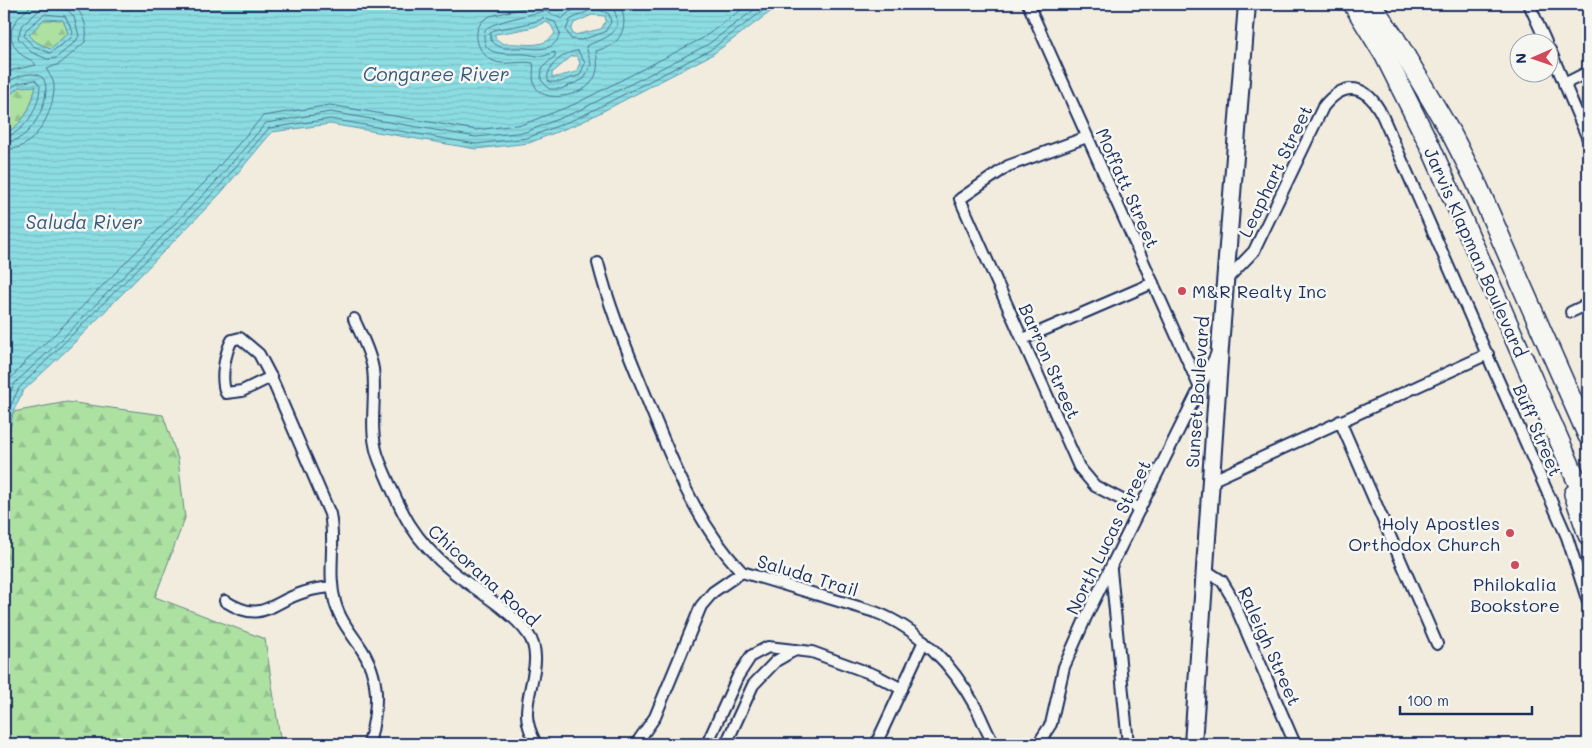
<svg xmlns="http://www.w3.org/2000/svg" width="1592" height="748" font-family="Mali,sans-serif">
	<defs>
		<pattern id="forest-firs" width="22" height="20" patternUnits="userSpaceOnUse" patternTransform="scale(1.25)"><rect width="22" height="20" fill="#ade1a2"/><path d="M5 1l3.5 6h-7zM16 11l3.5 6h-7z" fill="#94c18e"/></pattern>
		<pattern id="water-rules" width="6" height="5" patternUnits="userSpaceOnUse" patternTransform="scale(1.25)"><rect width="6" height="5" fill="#8cdde2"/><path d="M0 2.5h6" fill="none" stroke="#78bec4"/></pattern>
	</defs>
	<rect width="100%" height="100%" fill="#f2ecdf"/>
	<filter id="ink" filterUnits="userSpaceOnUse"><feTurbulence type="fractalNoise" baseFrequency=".02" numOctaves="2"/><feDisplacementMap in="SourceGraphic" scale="10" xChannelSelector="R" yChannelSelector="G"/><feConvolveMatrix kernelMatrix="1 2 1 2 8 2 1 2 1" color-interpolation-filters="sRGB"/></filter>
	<g filter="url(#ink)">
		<g fill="url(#forest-firs)" stroke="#648880">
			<path d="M44,19L63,20L68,33L50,49L36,42L29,35Z"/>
			<path d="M36,85C32,104 26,121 9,131L4,129V99L20,87Z"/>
			<path d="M67,402L163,415L178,459L185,518L155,597L265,639L281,744H4V462L13,412Z"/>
		</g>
		<path fill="url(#water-rules)" stroke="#5f97ad" fill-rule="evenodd" d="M4,4H781L713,54L582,122L529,143L476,149L330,124L272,132L220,194L70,347L23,391L13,412L4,462V129L9,131C26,121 32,104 36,86L20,87L4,99ZM592,15L605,16L606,21L601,29L574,35L571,30L574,23ZM44,19L63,20L68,33L50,49L36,42L29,35ZM546,22L551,25L555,33C544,51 522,42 503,44L495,38V34C509,32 536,28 546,22ZM572,56H577L580,63L576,72L552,78V73Z"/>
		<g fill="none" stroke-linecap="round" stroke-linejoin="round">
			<g stroke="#487593" stroke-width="1">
				<path d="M570,4L561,9L551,4H541L490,16L482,21L478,28C473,43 484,61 501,63C512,64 522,61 533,63C535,71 530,80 537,89C547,103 580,95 590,84C599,74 598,63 596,51C601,49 607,48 612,45C625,35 628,17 618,4"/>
				<path d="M590,4L569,12L562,19L545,11C534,14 490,22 485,30C478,59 509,53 524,54C530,54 537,57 544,56C548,55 551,53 555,52V56L542,68L541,80L549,89H561L584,79L591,64L586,46C601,39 626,35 614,10L601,4"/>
				<path d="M41,9L68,10L74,17L79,36L75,42L56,58L47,59L31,52L18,38L21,27Z"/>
				<path d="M591,10H600L609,14L611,22L605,32L581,40L571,39L566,30L570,20Z"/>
				<path d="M45,14L65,16L73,32L71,38L50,53L33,46L24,36L26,30Z"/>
				<path d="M543,18L555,22L560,33C555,52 539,49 524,48C510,47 501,52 491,40L490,33L494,30C506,27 535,24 543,18Z"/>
				<path d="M578,51L585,63L580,75L560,82H549C542,69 566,50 578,51Z"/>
				<path d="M4,76L13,70L36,65C33,60 28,59 23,56C0,35 14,19 34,4"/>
				<path d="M4,85C15,77 31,69 43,78C55,96 28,148 4,141"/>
				<path d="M4,93L18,83L35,80L40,86C39,106 29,126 11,135L4,134"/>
				<path d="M4,149C33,154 55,111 54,86C54,79 48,74 47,69L61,63L85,42C89,29 83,11 71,4"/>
				<path d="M4,386L28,359L56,333L206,181L263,116L330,105L476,130L524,124L575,104L703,38L749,4"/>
				<path d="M4,405L15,383L62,339L212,186L266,123L330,112L476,137L526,132L578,111L707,45L762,4"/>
				<path d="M4,435L8,411L19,388L216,190L269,128L330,119L476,144L527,138L580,117L710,50L772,4"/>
			</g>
			<g stroke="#1b2f5e" stroke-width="14">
				<g id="street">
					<path d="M1028,4L1199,386"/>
					<path d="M1529,4L1546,42"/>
					<path d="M1550,50L1588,139"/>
					<path d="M1564,84L1588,72"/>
					<path d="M1087,137L1008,166L960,199L1079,467L1095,486L1140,509"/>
					<path d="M598,263C609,307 626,347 643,389C669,453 694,522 742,572L875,612C918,628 953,665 975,706C982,718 986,732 994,744"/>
					<path d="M1226,280L1254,251L1323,107C1345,79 1367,85 1382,115L1567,537L1588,602"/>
					<path d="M1571,312L1588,304"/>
					<path d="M354,319C361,335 370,351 373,369C377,401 367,431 380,462C400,509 411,538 452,571C475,590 511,610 528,634C545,658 526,689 527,715C527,724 532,736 536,744"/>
					<path d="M240,338L259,354L271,377L242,391L226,393C220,379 225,353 232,340Z"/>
					<path d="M1023,339L1153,283"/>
					<path d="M271,377L330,514C336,544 327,572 335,602C339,618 350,632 359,645C382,678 378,708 369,744"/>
					<path d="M1340,421L1437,644"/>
					<path d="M1211,481L1488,354"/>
					<path d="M1111,570L1128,744"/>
					<path d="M1205,570L1222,581L1231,596L1295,744"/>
					<path d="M225,601C263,625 270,602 305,592C313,589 323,588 332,587"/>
					<path d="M636,744L655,717L701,606L713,592L742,572"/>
					<path d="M707,744L738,676L751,656L768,647L812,652L875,675L902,689"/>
					<path d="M726,744L753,685L776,661L795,650"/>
					<path d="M876,744L924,641"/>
					<path d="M1038,744L1051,724L1064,667L1086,617L1217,353"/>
				</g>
			</g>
			<g stroke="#1b2f5e" stroke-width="20">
				<path id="primary" d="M1193,744L1220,347L1247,4"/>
			</g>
			<g stroke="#1b2f5e" stroke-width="22">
				<g id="highway">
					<path d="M1353,4L1385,56L1431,148L1588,506"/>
					<path d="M1371,4L1396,40L1452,135L1475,180L1588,436"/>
					<path d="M1574,494L1588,535"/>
				</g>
			</g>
			<use href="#street" stroke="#f6f6f2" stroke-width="10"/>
			<use href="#primary" stroke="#f6f6f2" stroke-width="16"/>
			<use href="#highway" stroke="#f6f6f2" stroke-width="19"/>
		</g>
	</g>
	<g fill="#d1495b" stroke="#f6f6f2" stroke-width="2">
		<circle cx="1182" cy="291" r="5"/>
		<circle cx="1510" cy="533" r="5"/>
		<circle cx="1515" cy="565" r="5"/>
	</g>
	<g text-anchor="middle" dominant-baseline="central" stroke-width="5" stroke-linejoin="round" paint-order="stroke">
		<g font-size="18" fill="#1b2f5e" stroke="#f6f6f2">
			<text transform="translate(1275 171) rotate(-64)">Leaphart Street</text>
			<text transform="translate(1128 188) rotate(66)">Moffatt Street</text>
			<text transform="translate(1476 252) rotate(66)">Jarvis Klapman Boulevard</text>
			<text transform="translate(1050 361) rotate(66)">Barron Street</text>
			<text transform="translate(1197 392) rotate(-86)">Sunset Boulevard</text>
			<text transform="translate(1538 430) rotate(67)">Buff Street</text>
			<text transform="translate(1108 537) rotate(-64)">North Lucas Street</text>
			<text transform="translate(484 575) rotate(42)">Chicorana Road</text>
			<text transform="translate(808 575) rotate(17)">Saluda Trail</text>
			<text transform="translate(1270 646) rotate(66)">Raleigh Street</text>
		</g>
		<g font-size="18" fill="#1b2f5e" stroke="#f6f6f2" text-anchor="start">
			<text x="1192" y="291">M&amp;R Realty Inc</text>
			<text x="1500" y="523" text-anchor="end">Holy Apostles<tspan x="1500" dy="21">Orthodox Church</tspan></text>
			<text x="1515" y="584" text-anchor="middle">Philokalia<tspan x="1515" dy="21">Bookstore</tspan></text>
		</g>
		<g font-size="19" font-style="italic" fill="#375a7f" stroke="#f6f6f2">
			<text x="436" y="73">Congaree River</text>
			<text x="84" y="221">Saluda River</text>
		</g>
	</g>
	<rect width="1592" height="748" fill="none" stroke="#f6f6f2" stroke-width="20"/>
	<rect x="10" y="10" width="1572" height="728" fill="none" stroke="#1b2f5e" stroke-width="2" filter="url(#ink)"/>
	<g transform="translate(1534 58) rotate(268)"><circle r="24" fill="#f6f6f2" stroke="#9ea6b7"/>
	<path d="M0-4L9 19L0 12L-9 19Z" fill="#d1495b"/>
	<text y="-8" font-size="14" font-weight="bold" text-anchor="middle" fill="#1b2f5e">N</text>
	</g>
	<path d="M1400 706v8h132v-8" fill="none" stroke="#1b2f5e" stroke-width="2.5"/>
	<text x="1407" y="706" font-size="15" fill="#1b2f5e" stroke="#f6f6f2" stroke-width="4" paint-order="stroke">100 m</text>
</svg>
